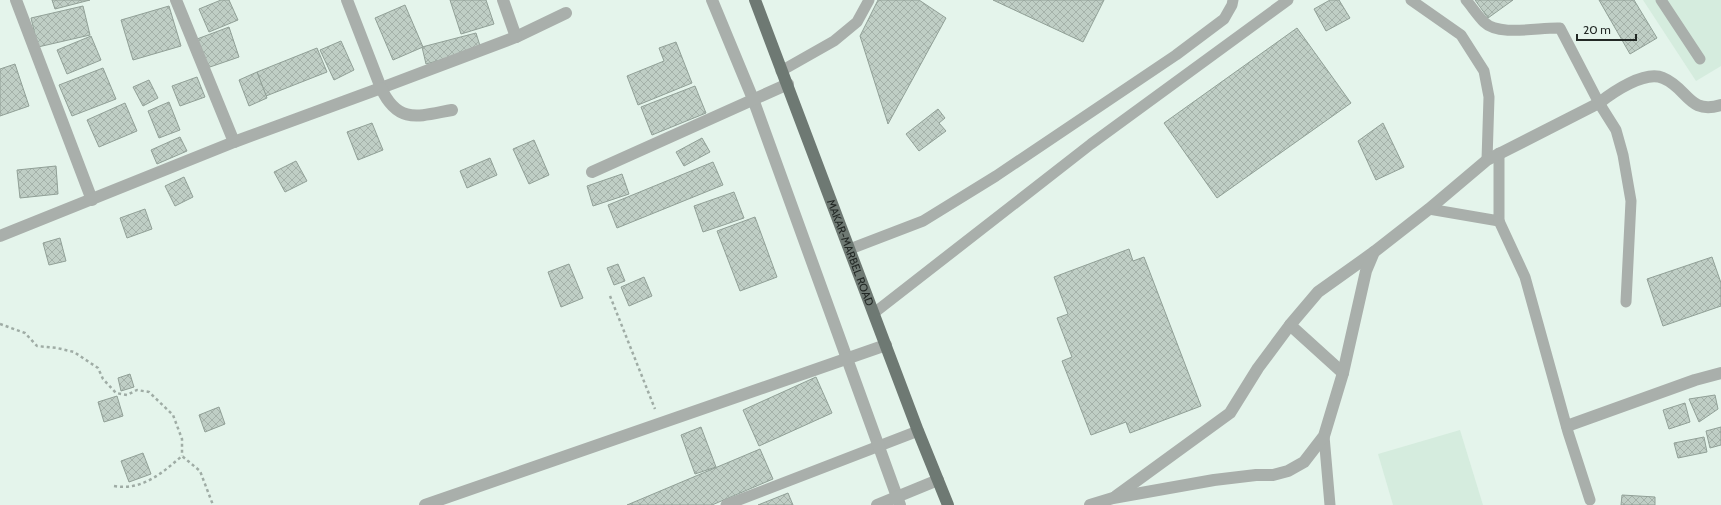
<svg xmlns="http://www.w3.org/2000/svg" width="1721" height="505" font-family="Cabin,sans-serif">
	<defs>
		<pattern id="building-cross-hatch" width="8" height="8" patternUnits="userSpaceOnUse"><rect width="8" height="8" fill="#bfcec5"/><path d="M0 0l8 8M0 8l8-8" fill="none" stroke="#a4b1a9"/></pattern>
	</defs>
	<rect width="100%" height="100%" fill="#e4f4eb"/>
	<g fill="#d5ecde">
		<path d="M1643,0H1721V66L1696,81Z"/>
		<path d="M1460,430L1483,505H1393L1378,454Z"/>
	</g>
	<g fill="url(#building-cross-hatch)" stroke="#91a097">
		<path d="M52,0H90L55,9Z"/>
		<path d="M221,0H229L238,20L209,32L199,9Z"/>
		<path d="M450,0H486L494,24L461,34Z"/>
		<path d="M878,0H919L946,18L888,124L860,36Z"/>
		<path d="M993,0H1104L1083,42Z"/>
		<path d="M1330,0H1339L1350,18L1326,31L1314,9Z"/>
		<path d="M1475,0H1513L1488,18Z"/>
		<path d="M1599,0H1634L1657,38L1630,54Z"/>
		<path d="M405,5L423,47L393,60L375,18Z"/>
		<path d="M83,6L90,35L38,47L31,18Z"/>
		<path d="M169,6L181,46L133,60L121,20Z"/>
		<path d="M229,27L239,57L207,68L197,39Z"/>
		<path d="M1297,28L1351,103L1217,198L1164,123Z"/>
		<path d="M476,33L481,49L426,64L422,47Z"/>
		<path d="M91,36L101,60L67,74L57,50Z"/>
		<path d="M341,41L354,70L334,80L320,50Z"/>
		<path d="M676,42L692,83L638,105L627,76L664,61L659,48Z"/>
		<path d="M317,48L327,72L266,96L257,72Z"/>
		<path d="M15,64L29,106L0,116V69Z"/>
		<path d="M103,68L116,99L72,116L59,85Z"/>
		<path d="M257,72L267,98L249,106L239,80Z"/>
		<path d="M197,77L205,97L180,106L172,86Z"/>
		<path d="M149,80L158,98L143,106L133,87Z"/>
		<path d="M695,86L706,113L652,135L641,107Z"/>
		<path d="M169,102L180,130L159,138L148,111Z"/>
		<path d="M125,103L137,131L99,147L87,120Z"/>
		<path d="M938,109L945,118L939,123L946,131L919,151L906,134Z"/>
		<path d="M372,123L383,150L358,160L347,132Z"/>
		<path d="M1383,123L1404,167L1376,180L1358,141Z"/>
		<path d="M180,137L187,151L157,164L151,150Z"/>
		<path d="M702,138L710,152L684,166L676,152Z"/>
		<path d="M534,140L549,175L529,184L513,149Z"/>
		<path d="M490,158L497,175L467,188L460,171Z"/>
		<path d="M296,161L307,181L285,192L274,172Z"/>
		<path d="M713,162L723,185L617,228L608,205Z"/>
		<path d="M56,166L58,194L20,198L17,170Z"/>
		<path d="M622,174L629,194L593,206L587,186Z"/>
		<path d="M184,177L193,197L175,206L165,186Z"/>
		<path d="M734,192L744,218L703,232L694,206Z"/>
		<path d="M145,209L152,229L127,238L120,218Z"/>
		<path d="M755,217L777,277L740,291L717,231Z"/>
		<path d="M60,238L66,261L49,265L43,243Z"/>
		<path d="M1129,249L1133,261L1144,257L1201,406L1130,433L1126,422L1091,435L1062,361L1072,357L1057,318L1068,314L1054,277Z"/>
		<path d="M1712,257L1721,283V306L1663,326L1647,279Z"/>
		<path d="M569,264L583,298L561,307L548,272Z"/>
		<path d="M618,264L625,281L614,285L607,268Z"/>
		<path d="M644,277L652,296L629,306L621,287Z"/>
		<path d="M130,374L134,387L121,391L118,378Z"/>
		<path d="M816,377L832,413L759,446L743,410Z"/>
		<path d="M1715,395L1718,409L1699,422L1689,399Z"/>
		<path d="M117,396L123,416L104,422L98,402Z"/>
		<path d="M1685,403L1690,422L1669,429L1663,410Z"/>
		<path d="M219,407L225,424L205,432L199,415Z"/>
		<path d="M701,427L716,467L695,474L681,435Z"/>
		<path d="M1721,427V445L1710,448L1706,431Z"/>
		<path d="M1704,437L1707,452L1678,458L1674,443Z"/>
		<path d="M760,449L773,479L712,505H627Z"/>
		<path d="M143,453L151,474L129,482L121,461Z"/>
		<path d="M788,493L793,505H758Z"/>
		<path d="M1622,495L1655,497V505H1621Z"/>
	</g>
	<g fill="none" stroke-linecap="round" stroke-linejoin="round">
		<g stroke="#9faca5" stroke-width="2.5" stroke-dasharray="3 3" stroke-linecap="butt">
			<path d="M610,296L655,409"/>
			<path d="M0,324L25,333L37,346L57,348L74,352L98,368L103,379L116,393L127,395L137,390L149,392L173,415L182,439V456"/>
			<path d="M114,486C142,491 162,473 182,456L200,471L213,505"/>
		</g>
		<g stroke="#a9afab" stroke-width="11">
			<path d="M1411,0L1461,35L1484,71L1489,97L1487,160"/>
			<path d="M1466,0C1472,7 1478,16 1484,22C1499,37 1540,27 1560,28L1599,103L1616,130L1623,155L1631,201L1626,302"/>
			<path d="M1661,0L1700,59"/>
			<path d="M781,71L834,41L857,22L869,0"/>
			<path d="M1429,209L1499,221V153"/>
			<path d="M1499,221L1525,277L1568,432L1590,500"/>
			<path d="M850,249L923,221L996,176L1176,55L1224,19L1232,5L1233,0"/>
			<path d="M874,313L1091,144L1288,0"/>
			<path d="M1324,436L1330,505"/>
			<path d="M726,505L918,431"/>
		</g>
		<g stroke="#a9afab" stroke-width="12">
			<path d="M16,0L92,200"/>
			<path d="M176,0L234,142"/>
			<path d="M347,0L381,88L516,37L566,13"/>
			<path d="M503,0L516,37"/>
			<path d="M712,0L753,99L900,505"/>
			<path d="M592,172L788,84"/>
			<path d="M0,236L234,142L381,88C398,125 419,116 452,110"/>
			<path d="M1290,325L1343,373"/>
			<path d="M1567,426L1695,380L1721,373"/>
			<path d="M1116,496L1230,413L1258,368L1290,325L1318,292L1374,252"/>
			<path d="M425,505L886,345"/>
			<path d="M877,505L938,480"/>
			<path d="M1090,505L1113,498L1214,480L1256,475H1273L1288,471L1304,462L1324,436L1343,373L1366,271L1374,252L1429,209L1487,160L1599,103C1613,92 1645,70 1663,78C1688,88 1688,115 1721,105"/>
		</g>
		<path stroke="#6e7973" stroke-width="12" id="s1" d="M755,0L918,431L948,505"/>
	</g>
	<g text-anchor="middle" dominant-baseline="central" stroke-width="3" stroke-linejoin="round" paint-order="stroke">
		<g font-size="11" fill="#222825" stroke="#e4f4eb">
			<text stroke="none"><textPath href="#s1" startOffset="270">MAKAR-MARBEL ROAD</textPath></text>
		</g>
	</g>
	<path d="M1577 34v6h59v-6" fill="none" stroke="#222825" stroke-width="2"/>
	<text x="1583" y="34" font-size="12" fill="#222825" stroke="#e4f4eb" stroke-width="3" paint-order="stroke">20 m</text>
</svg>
